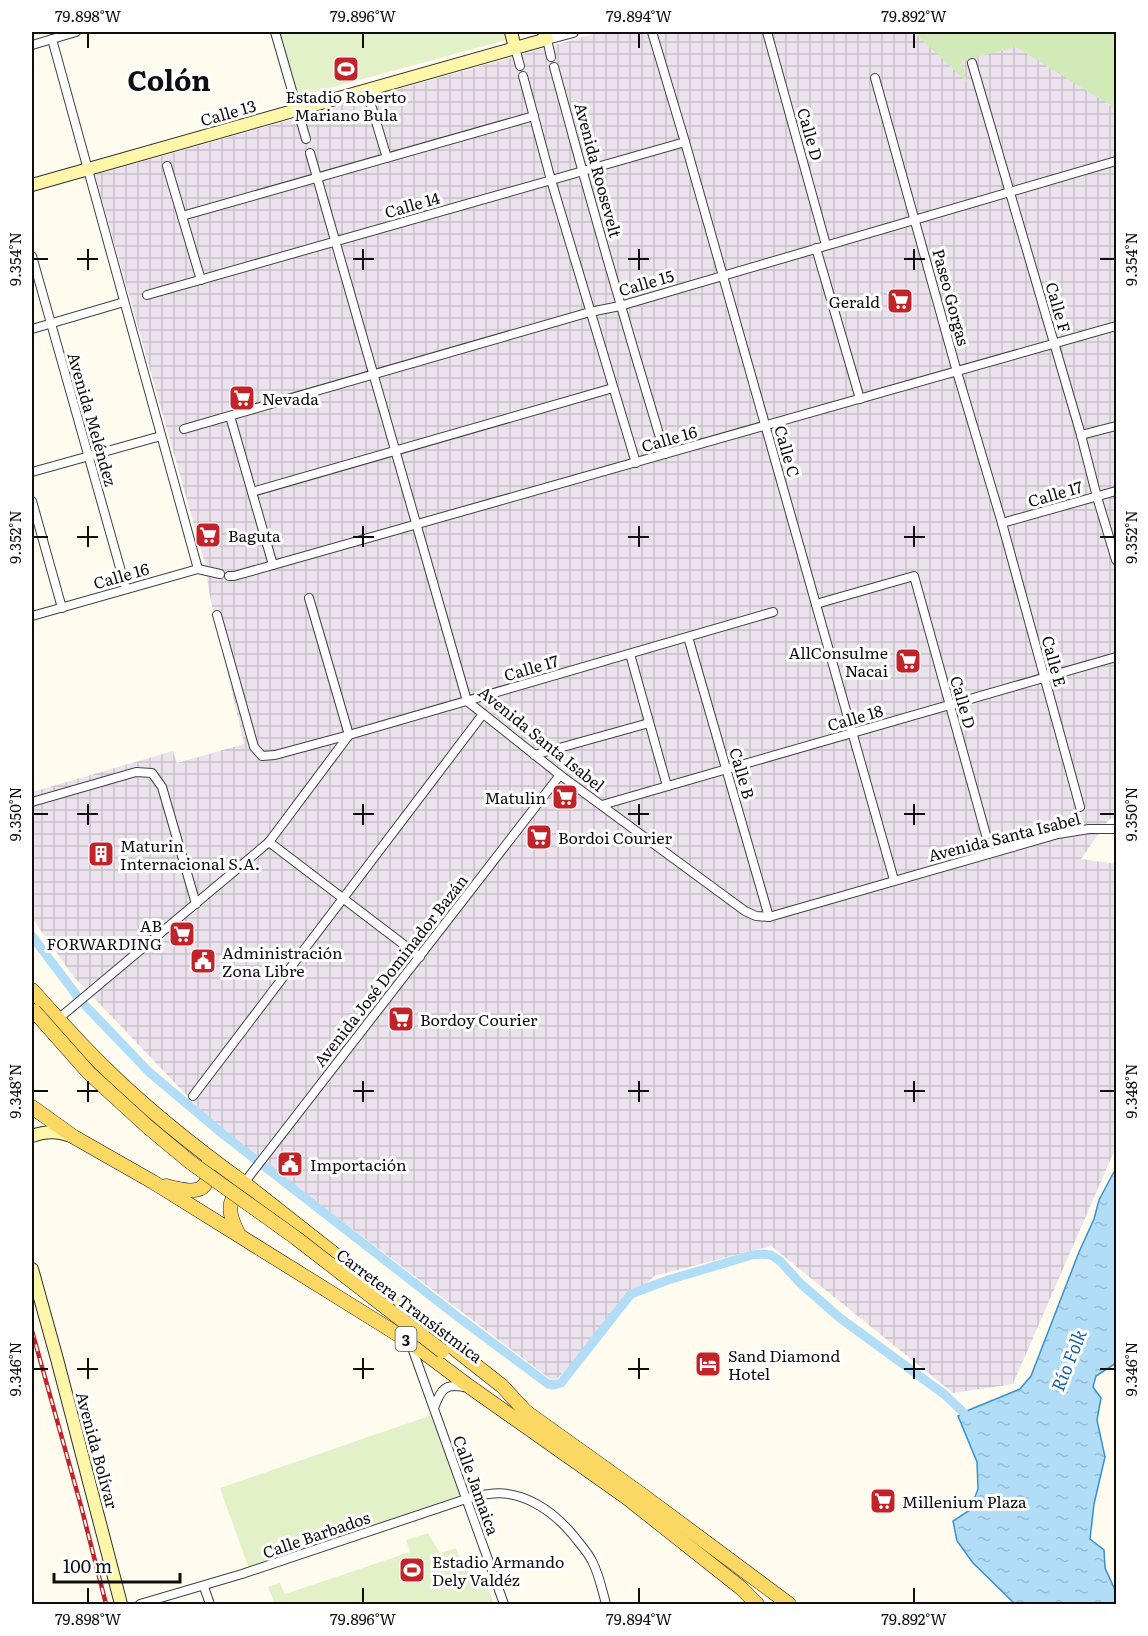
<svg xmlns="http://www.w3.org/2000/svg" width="1148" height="1636" font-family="Literata,serif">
	<defs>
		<pattern id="industrial-grid" width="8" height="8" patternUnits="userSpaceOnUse" patternTransform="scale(1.5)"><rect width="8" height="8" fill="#ece2ed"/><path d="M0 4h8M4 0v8" fill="none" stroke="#c9c1ca"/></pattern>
		<pattern id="water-ripples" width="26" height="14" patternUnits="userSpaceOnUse" patternTransform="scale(1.5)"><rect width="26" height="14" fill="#b2ddf7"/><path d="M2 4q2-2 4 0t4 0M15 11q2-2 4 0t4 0" fill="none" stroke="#98bcd3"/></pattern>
	</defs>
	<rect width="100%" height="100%" fill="#fffcef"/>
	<path fill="url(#industrial-grid)" d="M601,32H1060L1116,79V818L1109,819L1081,859L1116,864V1147L1013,1384L953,1393L771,1246L654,1276L554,1382L214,1124L73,976L32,918V792L173,751L177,763L244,744L210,597L205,564L95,175Z"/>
	<path fill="#d1eab7" d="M913,32H1116V109L1016,47L961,61L967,82Z"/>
	<g fill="#e3f1c9">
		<path d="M279,32H504L506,40L297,97Z"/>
		<path d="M432,1415L460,1495L249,1569L220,1488Z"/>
		<path d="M428,1533L440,1553L456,1548L463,1568C477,1574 491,1588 493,1604H275L268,1587L280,1583L285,1594L410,1552L406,1540Z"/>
	</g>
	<path fill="url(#water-ripples)" stroke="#3892d0" stroke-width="1.5" d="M1116,1168V1363L1096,1376L1093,1387L1101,1398L1097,1420L1105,1457L1094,1504L1090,1539L1104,1550L1105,1568L1116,1592V1604H1015L973,1563L957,1541L953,1521L970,1510L978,1489L977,1462L958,1416L969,1410L1020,1389L1031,1376L1079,1252L1094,1219L1099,1200Z"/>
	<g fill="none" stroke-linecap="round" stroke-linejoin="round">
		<path stroke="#b2ddf7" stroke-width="9" d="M32,936L81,1001L149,1072L224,1135L458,1317L548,1384L554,1385L561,1383L631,1294L668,1280L752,1255L763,1254L771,1255L780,1261L800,1283L840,1318L944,1394L964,1413"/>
		<g stroke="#414141" stroke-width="10">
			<g id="minor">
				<path d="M275,32L306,139"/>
				<path d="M652,32L685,142L894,880"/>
				<path d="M767,32L826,245"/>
				<path d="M52,39L198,569"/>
				<path d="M547,39L551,57"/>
				<path d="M32,45L76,32"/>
				<path d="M515,48L520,66"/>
				<path d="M972,63L1081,435L1097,497L1116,560"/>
				<path d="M554,67C589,197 626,326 665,454"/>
				<path d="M523,76L551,180L636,463"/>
				<path d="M875,78L957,372L1002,523L1080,807"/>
				<path d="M371,105L387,158"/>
				<path d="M310,153L467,701L560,775L745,911L756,916L769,917L1058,834L1089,829H1116"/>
				<path d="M167,166L201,280"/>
				<path d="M182,216L534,116"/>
				<path d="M816,248L860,399"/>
				<path d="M32,256L126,589"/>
				<path d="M147,295L685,142"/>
				<path d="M32,329L124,302"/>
				<path d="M230,416L273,565"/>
				<path d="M184,429L590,312L620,306L1116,161"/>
				<path d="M1081,435L1116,426"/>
				<path d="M32,472L161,436"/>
				<path d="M252,492L613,388"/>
				<path d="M32,501L62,608"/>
				<path d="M1002,523L1116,491"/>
				<path d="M229,576H234L273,565L1116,326"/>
				<path d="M816,604L914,576L986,835"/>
				<path d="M217,615L254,747L262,756L275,755L349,735L773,612"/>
				<path d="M32,616L198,569L220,574"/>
				<path d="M688,637L769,917"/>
				<path d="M630,654L667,786"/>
				<path d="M534,755L649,723"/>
				<path d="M32,802L136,772L152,773L162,787L196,904"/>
				<path d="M602,805L1116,657"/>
				<path d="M269,842L420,957"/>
				<path d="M58,1019L269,842L349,735L309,598"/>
				<path d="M193,1096L483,714"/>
				<path d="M244,1183L560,775"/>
				<path d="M411,1345L504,1604"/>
				<path d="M434,1408C441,1389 445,1382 468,1388"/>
				<path d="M204,1587L210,1604"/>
				<path d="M140,1604L242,1574L466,1499C474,1497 481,1495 489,1494C522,1489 553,1511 573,1535C579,1543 587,1551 592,1561C599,1574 602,1590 606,1604"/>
			</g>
		</g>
		<g stroke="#414141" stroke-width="12">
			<path id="tertiary" d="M547,39L573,32"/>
		</g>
		<g stroke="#303030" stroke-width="14">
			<g id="secondary">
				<path d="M511,32L515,48"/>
				<path d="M32,185L547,39L544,32"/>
				<path d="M32,1136C46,1131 57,1131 71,1136"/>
				<path d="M32,1269L57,1359L121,1604"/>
			</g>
		</g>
		<g stroke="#1f1f1f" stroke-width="15">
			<g id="primary">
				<path d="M32,990C57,1018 81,1045 108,1071C150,1112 197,1149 244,1183L502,1386L528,1414"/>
				<path d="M32,1107L74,1137L153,1182L410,1342L470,1387L626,1497L741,1588L757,1604"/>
				<path d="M166,1186C187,1192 213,1197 207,1165"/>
				<path d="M239,1235C229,1216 225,1202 242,1185"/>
				<path d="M522,1409L641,1494L789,1604"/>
			</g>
		</g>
		<use href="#minor" stroke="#fff" stroke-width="8"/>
		<use href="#tertiary" stroke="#fff" stroke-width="10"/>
		<use href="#secondary" stroke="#fff6aa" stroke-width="12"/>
		<use href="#primary" stroke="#fbd763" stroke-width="14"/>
		<g stroke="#c12329" stroke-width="4.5">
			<path id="rail" d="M32,1331L81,1506L106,1604"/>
		</g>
		<use href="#rail" stroke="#fff" stroke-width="2" stroke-dasharray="7" stroke-linecap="butt"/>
		<g stroke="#1f1f1f" stroke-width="15" stroke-linecap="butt">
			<path id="primary-bridge" d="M34,1011L89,1073L148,1127L190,1162L296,1238L442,1351"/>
		</g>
		<use href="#primary-bridge" stroke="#fbd763" stroke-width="14"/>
	</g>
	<path fill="none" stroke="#0e0e0e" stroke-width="2" d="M88,33V48M363,33V48M639,33V48M914,33V48M88,249V270M363,249V270M639,249V270M914,249V270M33,259H48M77,259H98M353,259H374M628,259H649M904,259H925M1100,259H1115M88,526V547M363,526V547M639,526V547M914,526V547M33,537H48M77,537H98M353,537H374M628,537H649M904,537H925M1100,537H1115M88,804V825M363,804V825M639,804V825M914,804V825M33,814H48M77,814H98M353,814H374M628,814H649M904,814H925M1100,814H1115M88,1081V1102M363,1081V1102M639,1081V1102M914,1081V1102M33,1091H48M77,1091H98M353,1091H374M628,1091H649M904,1091H925M1100,1091H1115M88,1358V1379M363,1358V1379M639,1358V1379M914,1358V1379M33,1369H48M77,1369H98M353,1369H374M628,1369H649M904,1369H925M1100,1369H1115M88,1588V1603M363,1588V1603M639,1588V1603M914,1588V1603"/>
	<defs>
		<g id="stadium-square" transform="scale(1.35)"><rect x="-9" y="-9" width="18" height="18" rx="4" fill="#c12329" stroke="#fff"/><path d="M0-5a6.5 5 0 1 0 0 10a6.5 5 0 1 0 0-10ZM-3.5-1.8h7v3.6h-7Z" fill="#fff"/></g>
		<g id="supermarket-square" transform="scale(1.35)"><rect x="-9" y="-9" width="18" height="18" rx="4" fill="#c12329" stroke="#fff"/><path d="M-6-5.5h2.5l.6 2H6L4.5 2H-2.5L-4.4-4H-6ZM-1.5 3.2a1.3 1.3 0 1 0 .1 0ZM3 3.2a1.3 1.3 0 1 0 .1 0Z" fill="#fff"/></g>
		<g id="building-square" transform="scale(1.35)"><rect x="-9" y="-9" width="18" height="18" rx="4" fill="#c12329" stroke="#fff"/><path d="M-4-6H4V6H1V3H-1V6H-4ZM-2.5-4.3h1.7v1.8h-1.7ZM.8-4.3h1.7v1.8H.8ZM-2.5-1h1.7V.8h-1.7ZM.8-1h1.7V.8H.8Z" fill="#fff"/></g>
		<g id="civic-square" transform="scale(1.35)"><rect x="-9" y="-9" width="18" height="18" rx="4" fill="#c12329" stroke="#fff"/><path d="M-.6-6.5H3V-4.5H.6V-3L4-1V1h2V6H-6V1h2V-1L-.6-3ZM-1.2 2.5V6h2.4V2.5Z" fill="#fff"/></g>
		<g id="hotel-square" transform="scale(1.35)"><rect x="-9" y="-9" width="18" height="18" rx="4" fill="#c12329" stroke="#fff"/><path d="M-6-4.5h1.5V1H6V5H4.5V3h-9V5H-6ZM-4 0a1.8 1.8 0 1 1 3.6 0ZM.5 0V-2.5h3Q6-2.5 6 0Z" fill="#fff"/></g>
	</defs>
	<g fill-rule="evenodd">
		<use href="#stadium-square" x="346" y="69"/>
		<use href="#supermarket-square" x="900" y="301"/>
		<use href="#supermarket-square" x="242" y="398"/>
		<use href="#supermarket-square" x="208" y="535"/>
		<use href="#supermarket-square" x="908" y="661"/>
		<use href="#supermarket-square" x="565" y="797"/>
		<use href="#supermarket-square" x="539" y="837"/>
		<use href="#building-square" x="101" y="854"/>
		<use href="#supermarket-square" x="182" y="934"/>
		<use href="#civic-square" x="203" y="961"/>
		<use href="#supermarket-square" x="401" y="1019"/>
		<use href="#civic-square" x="290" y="1164"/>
		<use href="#hotel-square" x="708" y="1364"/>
		<use href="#supermarket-square" x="883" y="1501"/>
		<use href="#stadium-square" x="412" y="1570"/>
	</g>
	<g text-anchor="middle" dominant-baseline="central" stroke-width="6" stroke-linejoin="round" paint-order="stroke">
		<rect fill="#fff" stroke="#565656" stroke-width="1.5" x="395.5" y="1327" width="21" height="24" rx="4.5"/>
		<g font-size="15" font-weight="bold" fill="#0e0e0e">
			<text x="406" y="1339">3</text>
		</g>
		<g font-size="16" fill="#0e0e0e" stroke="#fff" text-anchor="start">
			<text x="346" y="96" text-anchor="middle">Estadio Roberto<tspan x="346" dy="18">Mariano Bula</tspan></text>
			<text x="880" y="301" text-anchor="end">Gerald</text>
			<text x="262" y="398">Nevada</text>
			<text x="228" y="535">Baguta</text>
			<text x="888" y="652" text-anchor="end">AllConsulme<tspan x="888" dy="18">Nacai</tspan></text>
			<text x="546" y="797" text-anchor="end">Matulin</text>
			<text x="558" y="837">Bordoi Courier</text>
			<text x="120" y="845">Maturin<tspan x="120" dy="18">Internacional S.A.</tspan></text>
			<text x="162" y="925" text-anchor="end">AB<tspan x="162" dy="18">FORWARDING</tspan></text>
			<text x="222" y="952">Administración<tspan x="222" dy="18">Zona Libre</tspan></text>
			<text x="420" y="1019">Bordoy Courier</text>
			<text x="310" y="1164">Importación</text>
			<text x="728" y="1355">Sand Diamond<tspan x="728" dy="18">Hotel</tspan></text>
			<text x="902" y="1501">Millenium Plaza</text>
			<text x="432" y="1561">Estadio Armando<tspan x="432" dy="18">Dely Valdéz</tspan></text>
		</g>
		<g font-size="16" fill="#0e0e0e" stroke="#fff">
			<text transform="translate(228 112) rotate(-16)">Calle 13</text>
			<text transform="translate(811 134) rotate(74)">Calle D</text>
			<text transform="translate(599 170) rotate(75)">Avenida Roosevelt</text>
			<text transform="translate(412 204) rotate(-16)">Calle 14</text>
			<text transform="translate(646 282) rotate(-16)">Calle 15</text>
			<text transform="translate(952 297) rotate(75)">Paseo Gorgas</text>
			<text transform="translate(1059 307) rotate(74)">Calle F</text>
			<text transform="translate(93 419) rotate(74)">Avenida Meléndez</text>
			<text transform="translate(669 438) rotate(-16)">Calle 16</text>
			<text transform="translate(788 451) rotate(74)">Calle C</text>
			<text transform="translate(1055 493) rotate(-16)">Calle 17</text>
			<text transform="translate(121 575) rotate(-16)">Calle 16</text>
			<text transform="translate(1055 661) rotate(75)">Calle E</text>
			<text transform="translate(531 667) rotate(-16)">Calle 17</text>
			<text transform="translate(964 702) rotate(74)">Calle D</text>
			<text transform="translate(855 717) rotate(-16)">Calle 18</text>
			<text transform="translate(542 738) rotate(39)">Avenida Santa Isabel</text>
			<text transform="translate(743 773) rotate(74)">Calle B</text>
			<text transform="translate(1004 836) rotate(-14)">Avenida Santa Isabel</text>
			<text transform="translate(390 970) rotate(-52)">Avenida José Dominador Bazán</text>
			<text transform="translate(410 1305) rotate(37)">Carretera Transístmica</text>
			<text transform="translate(98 1450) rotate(75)">Avenida Bolívar</text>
			<text transform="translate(477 1485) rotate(70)">Calle Jamaica</text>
			<text transform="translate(316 1534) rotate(-19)">Calle Barbados</text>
		</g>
		<g font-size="18" font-style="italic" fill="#1463a2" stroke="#fff">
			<text transform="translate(1068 1360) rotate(-68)">Río Folk</text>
		</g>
		<g font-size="28" font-weight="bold" fill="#0e0e0e" stroke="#fff">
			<text x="169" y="79">Colón</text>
		</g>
	</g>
	<rect width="1148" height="1636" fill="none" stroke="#ffffff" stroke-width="66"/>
	<path d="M54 1573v9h126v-9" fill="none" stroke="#0e0e0e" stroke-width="3"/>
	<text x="63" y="1573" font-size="18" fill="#0e0e0e" stroke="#ffffff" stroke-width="4.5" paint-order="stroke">100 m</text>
	<rect x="33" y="33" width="1082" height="1570" fill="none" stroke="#0e0e0e" stroke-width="2"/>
	<g font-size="15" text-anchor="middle" fill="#0e0e0e">
		<text x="88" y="22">79.898°W</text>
		<text x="363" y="22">79.896°W</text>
		<text x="639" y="22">79.894°W</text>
		<text x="914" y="22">79.892°W</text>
		<text transform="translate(16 259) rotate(-90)" y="5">9.354°N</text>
		<text transform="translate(1132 259) rotate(-90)" y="5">9.354°N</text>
		<text transform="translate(16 537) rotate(-90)" y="5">9.352°N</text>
		<text transform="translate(1132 537) rotate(-90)" y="5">9.352°N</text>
		<text transform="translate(16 814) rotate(-90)" y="5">9.350°N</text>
		<text transform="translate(1132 814) rotate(-90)" y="5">9.350°N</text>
		<text transform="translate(16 1091) rotate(-90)" y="5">9.348°N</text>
		<text transform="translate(1132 1091) rotate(-90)" y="5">9.348°N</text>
		<text transform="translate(16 1369) rotate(-90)" y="5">9.346°N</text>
		<text transform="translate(1132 1369) rotate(-90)" y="5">9.346°N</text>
		<text x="88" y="1625">79.898°W</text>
		<text x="363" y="1625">79.896°W</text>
		<text x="639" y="1625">79.894°W</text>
		<text x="914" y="1625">79.892°W</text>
	</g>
</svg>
